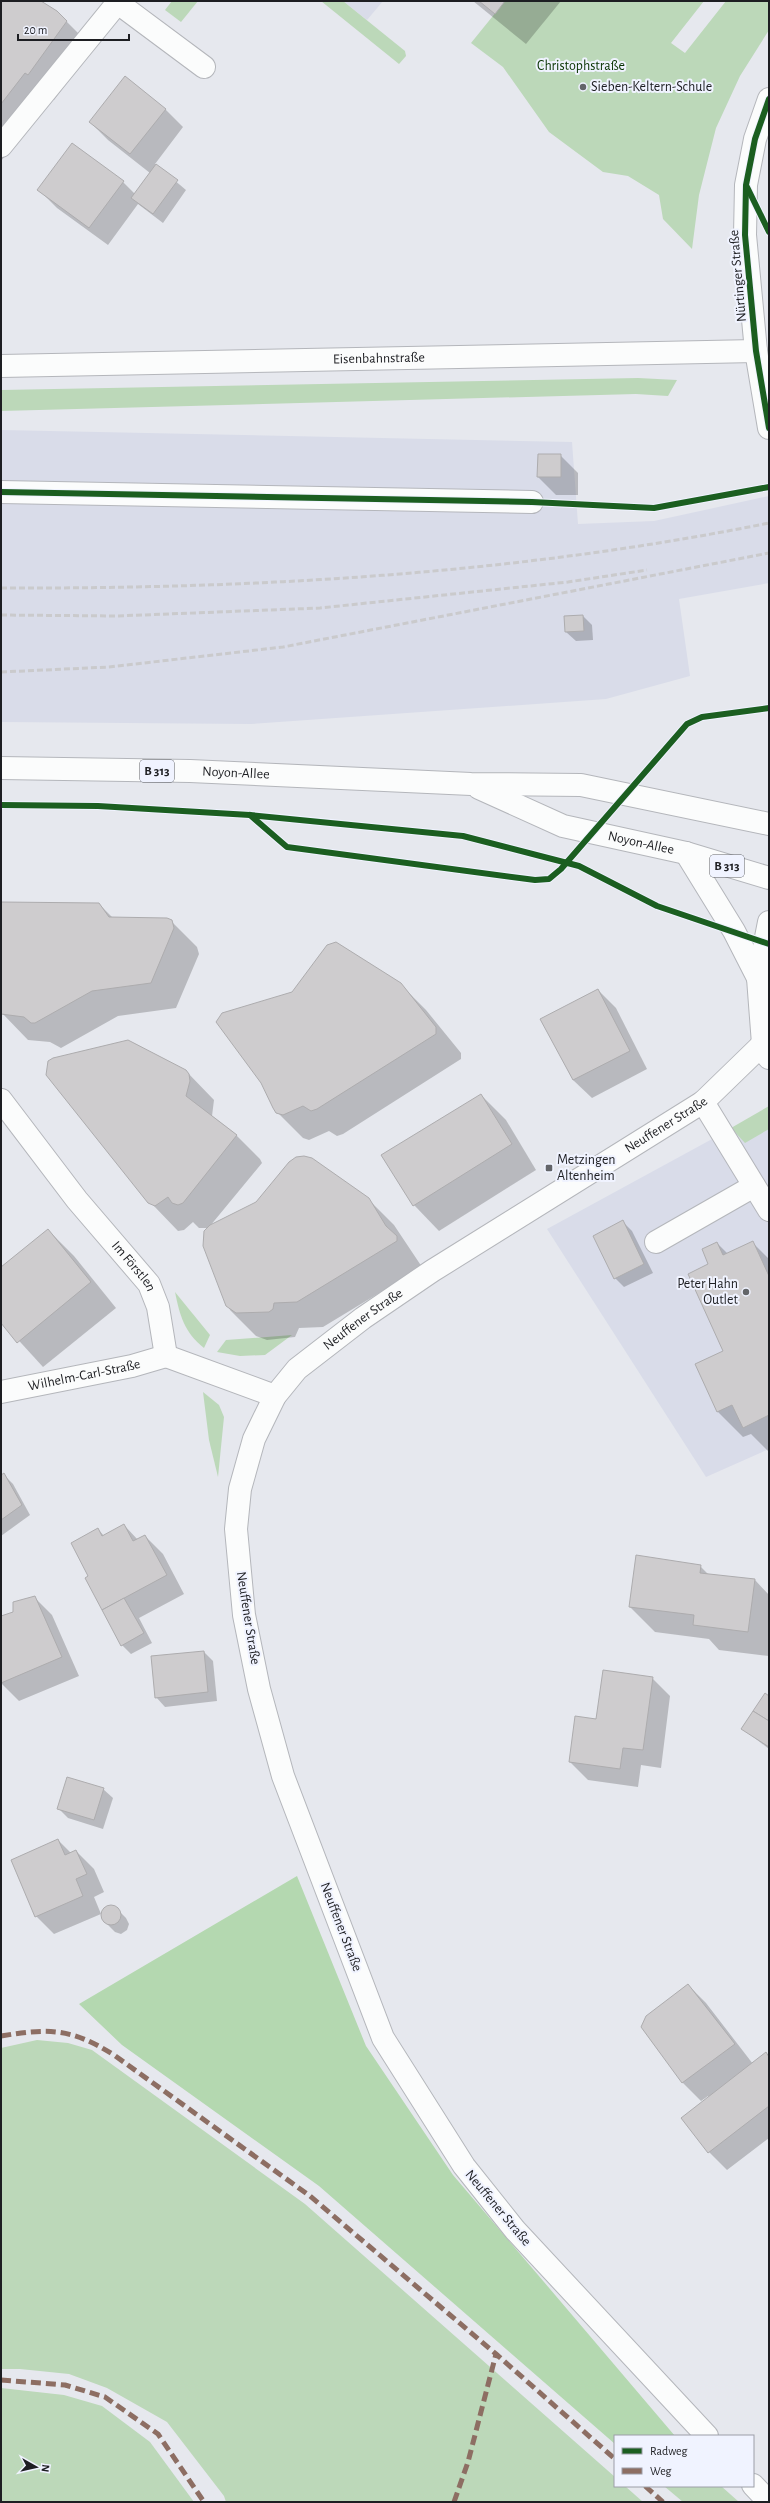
<svg xmlns="http://www.w3.org/2000/svg" width="770" height="2503" font-family="'Alegreya Sans',sans-serif">
	<rect width="100%" height="100%" fill="#e6e8ee"/>
	<g fill="#d9dce9">
		<path d="M343,1H383L367,20Z"/>
		<path d="M1,430L572,442L578,524L654,521L769,496V583L679,599L690,676L606,699L251,724L1,722Z"/>
		<path d="M769,1108V1449L706,1477L547,1229Z"/>
	</g>
	<g fill="#bcd8b9">
		<path d="M172,1H198L181,22L165,10Z"/>
		<path d="M321,1H343L405,51L406,56L399,64Z"/>
		<path d="M505,1H704L671,43L685,53L726,1H769V30L740,76L716,128L699,195L692,249L663,219L659,195L628,176L603,172L549,132L503,67L471,43Z"/>
		<path d="M638,378L677,380L668,396L636,394L1,411V390Z"/>
		<path d="M769,1106V1129L745,1143L731,1128Z"/>
		<path d="M175,1292L210,1335L204,1348C184,1332 180,1316 175,1292Z"/>
		<path d="M292,1335L265,1355L240,1356L217,1352L226,1340Z"/>
		<path d="M203,1392L219,1405L224,1417L218,1477L209,1440Z"/>
		<path d="M37,2040L68,2043L92,2050L305,2204L615,2477V2486H625L643,2502H226L224,2496L167,2422L107,2388L69,2374L20,2369H1V2048Z"/>
		<path d="M1,2388L64,2395L102,2406L150,2442L194,2502H1Z"/>
		<path d="M664,2486H721L739,2502H683Z"/>
	</g>
	<path fill="#b4d8b0" d="M297,1876L366,2046L453,2175L675,2436H615V2444L319,2186L122,2045L79,2004Z"/>
	<g fill="#0003">
		<path d="M1,1H41L62,17L88,43L87,56L54,100L51,98L1,161Z"/>
		<path d="M473,1H561L526,44Z"/>
		<path d="M165,109L183,127L155,164L186,190L163,223L138,204L108,245L57,208L39,190L123,182L135,194L150,173L108,140L90,122Z"/>
		<path d="M560,455L578,473V495H556L538,477Z"/>
		<path d="M583,616L592,625L593,640L576,641L566,632L565,617Z"/>
		<path d="M1,903L99,904L113,918L171,921L197,947L199,954L176,1008L118,1016L61,1048L50,1042L28,1040L1,1012Z"/>
		<path d="M400,984L426,1010L461,1053V1059L343,1134L337,1136L329,1131L309,1140L303,1138L277,1112L293,992Z"/>
		<path d="M598,990L616,1008L647,1069L592,1098L573,1080L542,1019Z"/>
		<path d="M186,1071L214,1100L212,1116L234,1133L260,1159L262,1163L210,1226L368,1199L394,1225L422,1267L323,1327L299,1328L295,1337L267,1340L256,1336L230,1310L203,1239L209,1228H199L193,1222L184,1230L178,1231L153,1205L47,1074Z"/>
		<path d="M481,1095L506,1120L536,1170L439,1231L414,1205Z"/>
		<path d="M623,1222L632,1231L653,1273L624,1287L615,1278Z"/>
		<path d="M48,1230L74,1256L116,1308L43,1367L1,1321V1269Z"/>
		<path d="M717,1243L728,1254L753,1243L769,1259V1452L751,1434L743,1437L718,1412L696,1364L725,1351L710,1264Z"/>
		<path d="M4,1475L13,1484L30,1515L1,1536V1477Z"/>
		<path d="M124,1525L138,1540L145,1536L163,1554L184,1594L139,1618L152,1643L131,1654L122,1645L90,1577L98,1529L104,1536Z"/>
		<path d="M700,1566L709,1575L755,1580L769,1595V1656L719,1650L709,1639L655,1632L630,1607Z"/>
		<path d="M34,1597L52,1615L79,1676L19,1701L1,1683V1617L14,1612Z"/>
		<path d="M204,1652L213,1661L217,1701L165,1707L156,1697Z"/>
		<path d="M652,1678L670,1696L661,1768L641,1765L638,1787L588,1780L570,1762L576,1718L597,1720Z"/>
		<path d="M769,1697V1749L743,1729Z"/>
		<path d="M103,1789L113,1798L103,1829L68,1818L59,1809Z"/>
		<path d="M58,1840L71,1853L76,1851L94,1869L104,1892L94,1897L101,1914L54,1934L36,1916Z"/>
		<path d="M110,1906L116,1908L126,1918L129,1924L127,1930L121,1934L115,1932L105,1922L102,1916L104,1910Z"/>
		<path d="M688,1985L706,2003L753,2064L769,2057V2138L727,2170L709,2152V2097L708,2096L701,2101L683,2083L645,2032L643,2022L647,2017Z"/>
	</g>
	<g fill="#ceccce" stroke="#adacae">
		<path d="M1,1H41L57,11L67,21L28,75L25,73L1,104Z"/>
		<path d="M479,1H505L495,14Z"/>
		<path d="M125,76L166,109L130,154L89,122Z"/>
		<path d="M72,143L124,181L89,228L37,190Z"/>
		<path d="M156,164L178,180L153,214L131,198Z"/>
		<path d="M538,454H561V477H537Z"/>
		<path d="M583,615L584,631L565,632L564,616Z"/>
		<path d="M1,902L99,903L109,917L167,918L172,920L174,928L151,983L92,991L35,1023H31L24,1017L1,1014Z"/>
		<path d="M336,942L401,983L436,1027V1034L317,1109L311,1111L303,1106L283,1115L276,1113L273,1108L261,1083L216,1022L222,1013L292,992L327,945Z"/>
		<path d="M598,989L630,1051L573,1080L540,1019Z"/>
		<path d="M128,1040L186,1070L189,1074L190,1081L186,1096L237,1135L183,1203L178,1205L172,1203L168,1197L155,1206L148,1203L46,1075L48,1061L53,1058Z"/>
		<path d="M481,1094L512,1144L413,1206L381,1155Z"/>
		<path d="M304,1156L312,1158L369,1198L386,1226L397,1236V1241L297,1302L274,1303L273,1309L269,1312L236,1313L226,1306L203,1246L204,1231L210,1225L256,1202L289,1162L296,1157Z"/>
		<path d="M623,1220L644,1264L614,1279L593,1236Z"/>
		<path d="M48,1229L91,1282L17,1343L1,1323V1267Z"/>
		<path d="M753,1241L769,1276V1415L743,1428L732,1405L717,1412L695,1364L723,1351L688,1274L708,1264L702,1249L717,1242L723,1255Z"/>
		<path d="M4,1473L22,1505L1,1520V1475Z"/>
		<path d="M124,1524L133,1541L145,1535L167,1575L102,1610L85,1578L88,1576L71,1543L98,1528L102,1536Z"/>
		<path d="M636,1555L701,1565L700,1573L755,1579L748,1632L693,1625L694,1615L629,1607Z"/>
		<path d="M35,1596L62,1657L1,1683V1616L13,1612V1602Z"/>
		<path d="M124,1598L144,1633L121,1646L102,1610Z"/>
		<path d="M204,1651L208,1692L155,1698L151,1656Z"/>
		<path d="M603,1670L653,1677L643,1750L623,1748L620,1769L569,1762L575,1716L596,1719Z"/>
		<path d="M765,1693L769,1696V1721L753,1711Z"/>
		<path d="M753,1711L769,1721V1747L741,1729Z"/>
		<path d="M67,1777L104,1788L94,1820L57,1809Z"/>
		<path d="M58,1839L65,1855L76,1850L87,1874L76,1879L83,1896L35,1917L11,1860Z"/>
		<circle cx="111" cy="1915" r="10"/>
		<path d="M688,1984L735,2044L682,2083L641,2027L646,2016Z"/>
		<path d="M766,2052L769,2057V2106L708,2153L681,2118Z"/>
	</g>
	<g fill="none" stroke-linecap="round" stroke-linejoin="round">
		<g stroke="#b4b6bb" stroke-width="24">
			<g id="minor">
				<path d="M118,3L204,67"/>
				<path d="M1,146L119,1"/>
				<path id="s1" d="M1,366L756,351"/>
				<path d="M1,492L532,502"/>
				<path d="M760,1047L769,1058"/>
				<path id="s2" d="M1,1100L77,1200L149,1284L158,1307L166,1356"/>
				<path d="M703,1102L769,1210"/>
				<path d="M656,1242L754,1186"/>
				<path d="M166,1356L275,1396"/>
				<path id="s3" d="M1,1392L132,1366L166,1356"/>
			</g>
		</g>
		<g stroke="#b4b6bb" stroke-width="24">
			<g id="major">
				<path d="M769,99L755,139L746,185L745,235L756,351L769,428"/>
				<path id="s4" d="M1,768L190,771L471,784L581,785L769,824"/>
				<path id="s5" d="M479,788L563,826L686,853L769,878"/>
				<path d="M686,853L734,931L758,978"/>
				<path d="M763,1044L758,978L769,922"/>
				<path id="s6" d="M707,2436L515,2230L464,2166L383,2038L283,1776L259,1689L244,1615L236,1529L240,1489L254,1439L275,1396L297,1369L363,1318L432,1271L703,1102L769,1038"/>
				<path d="M753,2485L769,2502"/>
			</g>
		</g>
		<use href="#minor" stroke="#fbfcfc" stroke-width="22"/>
		<use href="#major" stroke="#fbfcfc" stroke-width="22"/>
		<g stroke="#cacacc" stroke-width="3" stroke-dasharray="6 3" stroke-linecap="butt">
			<path d="M1,588C258,589 516,574 769,523"/>
			<path d="M1,615L117,616L320,608L568,582L647,570"/>
			<path d="M1,672L109,667L283,647L769,553"/>
		</g>
		<g stroke="#8d6e63" stroke-width="5" stroke-dasharray="10 5" stroke-linecap="butt">
			<path d="M1,2036C49,2028 71,2028 114,2055L310,2196L496,2354L615,2459"/>
			<path d="M1,2380L65,2385L105,2397L158,2434L204,2502"/>
			<path d="M645,2486L663,2502"/>
			<path d="M454,2502L468,2462L496,2354"/>
		</g>
		<g stroke="#f0f3ff" stroke-width="8">
			<g id="cycleway">
				<path d="M769,99L755,139L746,185L745,235L756,351L769,428"/>
				<path d="M747,187L769,232"/>
				<path d="M1,492L532,502L654,508L769,487"/>
				<path d="M1,805L98,806L250,815L463,836L579,866L657,906L769,944"/>
				<path d="M250,815L287,847L535,880L549,879L561,869L687,724L702,717L769,708"/>
			</g>
		</g>
		<use href="#cycleway" stroke="#1b5e20" stroke-width="6"/>
	</g>
	<g fill="#636569" stroke="#f0f3ff" stroke-width="1.5">
		<circle cx="583" cy="87" r="4"/>
		<rect x="545" y="1164" width="8" height="8" rx="2"/>
		<circle cx="746" cy="1292" r="4"/>
	</g>
	<g text-anchor="middle" dominant-baseline="central" stroke-width="4" stroke-linejoin="round" paint-order="stroke">
		<g fill="#f0f3ff" stroke="#5c5e64" stroke-width="1">
			<rect x="140" y="760" width="34" height="22" rx="3"/>
			<rect x="710" y="855" width="34" height="22" rx="3"/>
		</g>
		<g font-size="13" font-weight="bold" fill="#1d1e22">
			<text x="157" y="771">B 313</text>
			<text x="727" y="866">B 313</text>
		</g>
		<g font-size="14" fill="#083300" stroke="#f0f3ff">
			<text x="581" y="66">Christophstraße</text>
		</g>
		<g font-size="14" fill="#1d1e22" stroke="#f0f3ff" text-anchor="start">
			<text x="591" y="87">Sieben-Keltern-Schule</text>
			<text x="557" y="1160">Metzingen<tspan x="557" dy="16">Altenheim</tspan></text>
			<text x="738" y="1284" text-anchor="end">Peter Hahn<tspan x="738" dy="16">Outlet</tspan></text>
		</g>
		<g font-size="14" fill="#1d1e22" stroke="#f0f3ff">
			<text transform="translate(738 276) rotate(-95)">Nürtinger Straße</text>
			<text stroke="none"><textPath href="#s1" startOffset="378">Eisenbahnstraße</textPath></text>
			<text stroke="none"><textPath href="#s4" startOffset="235">Noyon-Allee</textPath></text>
			<text stroke="none"><textPath href="#s5" startOffset="172">Noyon-Allee</textPath></text>
			<text stroke="none"><textPath href="#s6" startOffset="1665">Neuffener Straße</textPath></text>
			<text stroke="none"><textPath href="#s2" startOffset="213">Im Förstlen</textPath></text>
			<text stroke="none"><textPath href="#s6" startOffset="1305">Neuffener Straße</textPath></text>
			<text stroke="none"><textPath href="#s3" startOffset="85">Wilhelm-Carl-Straße</textPath></text>
			<text transform="translate(248 1618) rotate(81)">Neuffener Straße</text>
			<text transform="translate(341 1927) rotate(69)">Neuffener Straße</text>
			<text transform="translate(498 2208) rotate(50)">Neuffener Straße</text>
		</g>
	</g>
	<rect width="770" height="2503" fill="none" stroke="#1d1e22" stroke-width="4"/>
	<rect x="614" y="2435" width="140" height="52" fill="#f0f3ff" stroke="#9c9ea7"/>
	<rect x="622" y="2448" width="20" height="6" fill="#1b5e20" stroke="#9c9ea7"/>
	<text x="650" y="2455" font-size="12" fill="#1d1e22">Radweg</text>
	<rect x="622" y="2468" width="20" height="6" fill="#8d6e63" stroke="#9c9ea7"/>
	<text x="650" y="2475" font-size="12" fill="#1d1e22">Weg</text>
	<g transform="translate(36 2467) rotate(98)" stroke="#f0f3ff" stroke-width="3" paint-order="stroke">
	<path d="M0-3L7 15L0 10L-7 15Z" fill="#1d1e22"/>
	<text y="-6" font-size="11" font-weight="bold" text-anchor="middle" fill="#1d1e22">N</text>
	</g>
	<path d="M18 34v6h111v-6" fill="none" stroke="#1d1e22" stroke-width="2"/>
	<text x="24" y="34" font-size="12" fill="#1d1e22" stroke="#f0f3ff" stroke-width="3" paint-order="stroke">20 m</text>
</svg>
